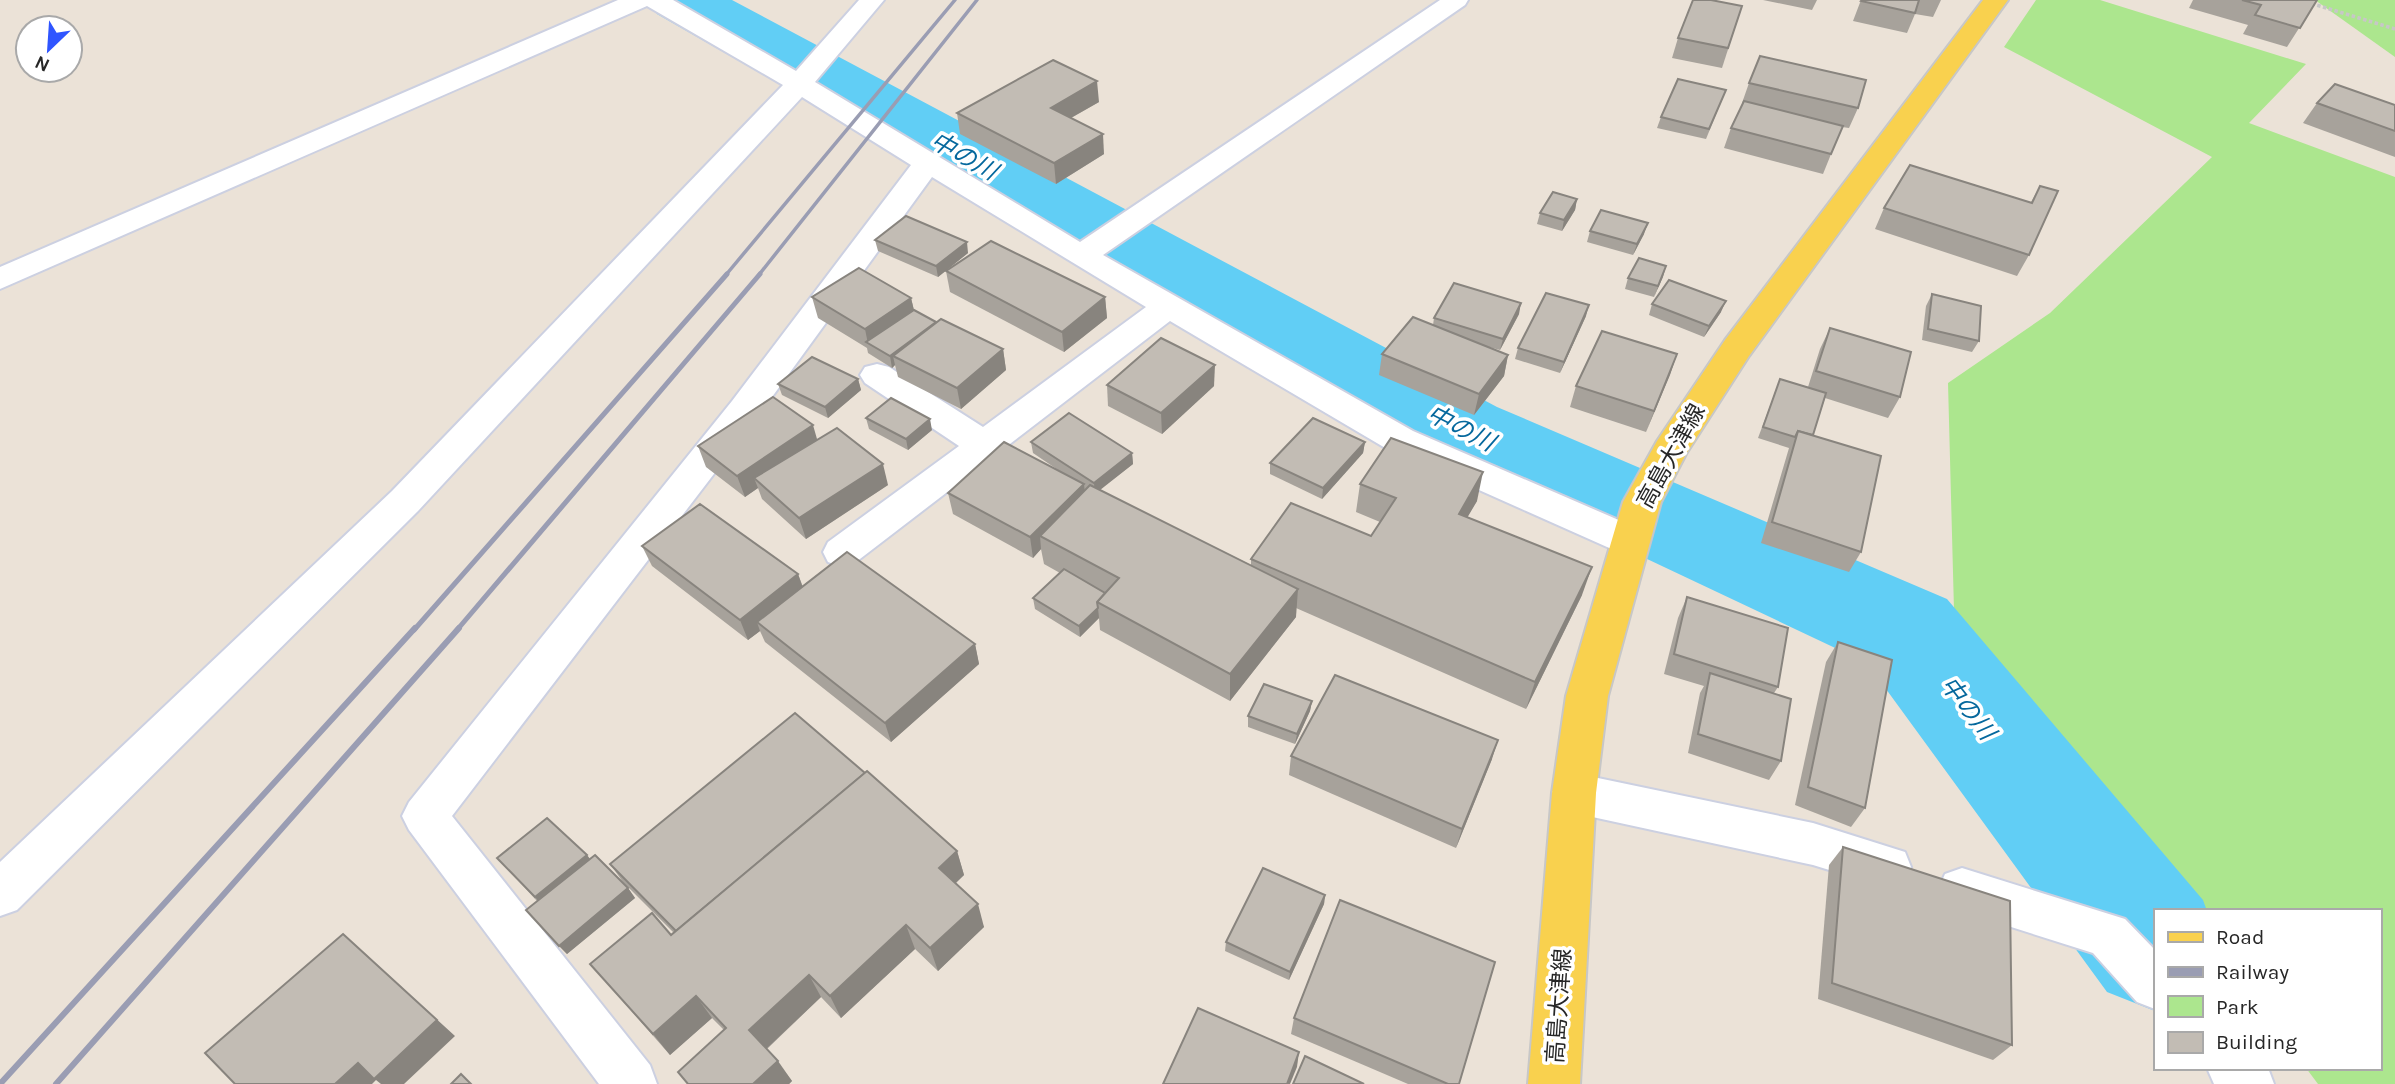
<svg xmlns="http://www.w3.org/2000/svg" width="2395" height="1084" font-family="Karla,'Noto Sans JP',sans-serif">
	<rect width="100%" height="100%" fill="#ebe2d7"/>
	<g fill="#ace68e">
		<path d="M2036,0H2100L2306,64L2249,123L2395,177V1084H2318L2306,1068H2379V911H2185L1954,610L1948,383L2050,313L2212,157L2004,47Z"/>
		<path d="M2315,0H2395V57Z"/>
	</g>
	<g fill="none" stroke-linecap="round" stroke-linejoin="round">
		<path fill="#61cef5" fill-rule="evenodd" d="M647,0H732L1497,407L1947,599L2203,900L2207,911H2155V1011L2107,992L1867,663L1427,455L657,14Z"/>
		<g stroke="#ccd0e1" stroke-width="4">
			<g id="minor">
				<path d="M618,0H673L796,71L859,0H884L815,82L1080,242L1440,0H1468L1465,5L1103,255L1413,431L1644,531L1649,541L1644,551L1630,556L1616,551L1387,449L1170,321L856,562L842,567L828,562L823,552L828,542L959,446L865,383L860,375L865,367L877,364L889,367L983,427L1146,307L932,177L756,419L452,816L650,1065L657,1084H599L409,830L402,816L409,802L732,401L911,165L802,97L418,511L17,910L0,916V862L392,491L783,85L647,6L0,289V267Z"/>
				<path d="M1574,773L1813,823L1905,852L1911,867L1905,882L1888,888L1813,865L1574,813L1558,807L1552,793L1558,779Z"/>
				<path d="M1962,868L2125,919L2155,950V1009L2137,1002L2093,953L1945,906L1938,890L1945,874Z"/>
				<path d="M2207,1068H2268L2274,1084H2214Z"/>
			</g>
		</g>
		<g stroke="#c7c7c7" stroke-width="4">
			<path id="major" d="M1983,0H2008L1749,356L1686,454L1661,502L1608,696L1596,793L1580,1084H1528L1552,793L1566,696L1623,502L1657,441L1725,340Z"/>
		</g>
		<path stroke="#c7c7c7" stroke-width="3.5" stroke-dasharray="3.5 2.5" stroke-linecap="butt" d="M2300,0L2395,29"/>
		<use href="#minor" fill="#fff" fill-rule="evenodd"/>
		<use href="#major" fill="#f9d14e" fill-rule="evenodd"/>
		<g stroke="#9a9db3" stroke-width="3.5">
			<path d="M725,276L955,0"/>
			<path d="M758,276L977,0"/>
		</g>
		<g stroke="#9a9db3" stroke-width="5">
			<path d="M414,630L727,274"/>
			<path d="M457,630L760,274"/>
		</g>
		<g stroke="#9a9db3" stroke-width="6">
			<path d="M0,1084L415,628"/>
			<path d="M56,1084L459,628"/>
		</g>
	</g>
	<g fill="#a7a29b">
		<path d="M1763,0H1817L1812,10Z"/>
		<path d="M1861,0H1941L1933,17L1915,14L1907,33L1853,21Z"/>
		<path d="M2193,0H2317L2287,47L2243,34L2248,25L2189,8Z"/>
		<path d="M1742,6L1722,68L1672,58L1678,38Z"/>
		<path d="M1749,83L1858,108L1849,128L1842,127L1823,174L1724,148L1731,128L1743,103H1742Z"/>
		<path d="M1726,90L1706,139L1657,128L1661,117Z"/>
		<path d="M1099,102L1071,118L1104,154L1056,184L960,134L957,113Z"/>
		<path d="M2317,103L2395,105V157L2303,123Z"/>
		<path d="M2040,186L2029,255L2017,276L1875,229L1884,208L2031,202Z"/>
		<path d="M1577,199L1575,210L1562,231L1537,224L1540,213Z"/>
		<path d="M1590,231L1644,234L1633,255L1587,242Z"/>
		<path d="M875,240L968,253L938,277L878,251Z"/>
		<path d="M1666,266L1654,297L1625,289L1628,278Z"/>
		<path d="M946,271L1105,297L1107,318L1064,352L950,292Z"/>
		<path d="M1932,294L1979,341L1972,352L1922,340L1926,306Z"/>
		<path d="M812,297L911,298L914,310L936,322L1003,349L1006,370L961,409L898,377L895,365L892,368L868,353L867,348L818,318Z"/>
		<path d="M1652,304L1721,312L1704,337L1649,315Z"/>
		<path d="M1519,314L1500,350L1482,345L1508,355L1504,376L1474,415L1379,375L1382,354L1433,325L1434,318Z"/>
		<path d="M1586,316L1560,373L1515,359L1518,348Z"/>
		<path d="M1830,328L1900,397L1888,418L1825,398L1813,435L1861,552L1849,572L1761,543L1789,448L1758,438L1780,379L1808,387L1820,349Z"/>
		<path d="M1677,354L1646,432L1570,407L1576,386Z"/>
		<path d="M858,379L861,390L828,418L782,395L778,384Z"/>
		<path d="M1107,385L1214,386L1162,434L1108,406Z"/>
		<path d="M866,418L932,430L908,450L869,429Z"/>
		<path d="M817,440L888,485L806,539L762,499L758,488L745,497L706,467L698,446Z"/>
		<path d="M1031,442L1132,453L1133,464L1099,490L1251,565V559L1371,536L1380,522L1356,512L1360,484L1477,501L1467,517L1582,595L1526,709L1296,608V617L1230,701L1100,630L1099,618L1080,637L1035,609L1033,598L1060,573L1044,564L1041,549L1033,558L953,514L948,493L1061,472L1033,453Z"/>
		<path d="M1365,442L1363,453L1322,499L1270,474V463Z"/>
		<path d="M642,546L798,574L803,587L975,644L979,664L891,742L765,642L760,631L748,640L652,566Z"/>
		<path d="M1687,597L1778,687L1774,693L1781,761L1769,780L1688,753L1700,693L1704,686L1664,674L1678,618Z"/>
		<path d="M1838,642L1865,808L1851,827L1795,805L1826,662Z"/>
		<path d="M1312,701L1310,711L1295,744L1248,727V716Z"/>
		<path d="M1291,756L1492,759L1456,848L1289,775Z"/>
		<path d="M1843,847L2012,1045L1993,1060L1818,999L1829,865Z"/>
		<path d="M957,851L964,875L956,883L984,927L938,971L915,949L841,1018L821,997L767,1049L792,1081L789,1084H688L724,1030L712,1018L670,1055L590,964L671,935L674,933L623,882L610,864Z"/>
		<path d="M497,858L590,859L628,888L635,898L567,954L526,910L537,901Z"/>
		<path d="M1325,895L1324,904L1289,980L1225,951L1226,942Z"/>
		<path d="M1294,1018L1459,1084H1408L1291,1034Z"/>
	</g>
	<g fill="#88847e">
		<path d="M1097,81L1099,102L1053,128L1051,108Z"/>
		<path d="M1103,134L1104,154L1056,184L1054,163Z"/>
		<path d="M1577,199L1575,210L1562,231L1564,220Z"/>
		<path d="M1648,223L1644,234L1633,255L1637,244Z"/>
		<path d="M967,242L968,253L938,277L936,266Z"/>
		<path d="M1666,266L1663,277L1654,297L1658,286Z"/>
		<path d="M1105,297L1107,318L1064,352L1062,332Z"/>
		<path d="M911,298L916,319L868,344L865,329Z"/>
		<path d="M1726,301L1721,312L1704,337L1709,326Z"/>
		<path d="M1521,303L1519,314L1500,350L1503,339Z"/>
		<path d="M1589,305L1586,316L1560,373L1564,362Z"/>
		<path d="M938,323L893,356L895,365L892,368L890,356Z"/>
		<path d="M1003,349L1006,370L961,409L957,388Z"/>
		<path d="M1677,354L1670,375L1646,432L1654,411Z"/>
		<path d="M1508,355L1504,376L1474,415L1479,394Z"/>
		<path d="M1215,365L1214,386L1162,434L1161,413Z"/>
		<path d="M858,379L861,390L828,418L825,407Z"/>
		<path d="M930,419L932,430L908,450L906,439Z"/>
		<path d="M813,425L819,446L754,478L758,488L745,497L737,476Z"/>
		<path d="M1365,442L1363,453L1322,499L1323,488Z"/>
		<path d="M1132,453L1133,464L1095,494L1094,483Z"/>
		<path d="M883,464L888,485L806,539L799,518Z"/>
		<path d="M1483,472L1477,501L1453,542L1459,514Z"/>
		<path d="M1084,484L1086,504L1040,536L1041,549L1033,558L1030,537Z"/>
		<path d="M1592,567L1582,595L1526,709L1535,682Z"/>
		<path d="M798,574L805,594L757,622L760,631L748,640L740,620Z"/>
		<path d="M1298,589L1296,617L1230,701V674Z"/>
		<path d="M1098,608L1099,618L1080,637L1079,626Z"/>
		<path d="M975,644L979,664L891,742L885,723Z"/>
		<path d="M1312,701L1310,711L1295,744L1297,734Z"/>
		<path d="M1498,740L1492,759L1456,848L1462,829Z"/>
		<path d="M957,851L964,875L946,892L939,868Z"/>
		<path d="M587,855L594,864L543,907L535,897Z"/>
		<path d="M628,888L635,898L567,954L559,946Z"/>
		<path d="M1325,895L1324,904L1289,980L1290,972Z"/>
		<path d="M978,904L984,927L938,971L930,948Z"/>
		<path d="M906,925L915,949L841,1018L830,996Z"/>
		<path d="M362,951L455,1036L404,1084H381L376,1080L372,1084H335L358,1063Z"/>
		<path d="M809,975L821,997L764,1051L749,1030Z"/>
		<path d="M696,996L712,1018L670,1055L653,1034Z"/>
		<path d="M1299,1052L1297,1067L1290,1084H1287Z"/>
		<path d="M778,1061L792,1081L789,1084H753Z"/>
	</g>
	<g fill="#c2bcb4" stroke="#88847e" stroke-width="2">
		<path d="M1693,0H1711L1742,6L1728,48L1678,38Z"/>
		<path d="M1862,0H1919L1915,13L1861,1Z"/>
		<path d="M2242,0H2317L2300,28L2255,15L2261,5Z"/>
		<path d="M1760,56L1866,80L1858,108L1749,83Z"/>
		<path d="M1053,60L1097,81L1051,108L1103,134L1054,163L957,113Z"/>
		<path d="M1678,79L1726,90L1709,129L1661,117Z"/>
		<path d="M2335,84L2395,105V131L2317,103Z"/>
		<path d="M1744,101L1843,126L1831,154L1731,128Z"/>
		<path d="M1910,165L2032,203L2040,186L2058,191L2029,255L1884,208Z"/>
		<path d="M1553,192L1577,199L1564,220L1540,213Z"/>
		<path d="M1601,210L1648,223L1637,244L1590,231Z"/>
		<path d="M906,216L967,242L936,266L875,240Z"/>
		<path d="M991,241L1105,297L1062,332L946,271Z"/>
		<path d="M1639,258L1666,266L1658,286L1628,278Z"/>
		<path d="M859,268L911,298L865,329L812,297Z"/>
		<path d="M1669,280L1726,301L1709,326L1652,304Z"/>
		<path d="M1454,283L1521,303L1503,339L1434,318Z"/>
		<path d="M1546,293L1589,305L1564,362L1518,348Z"/>
		<path d="M1932,294L1981,306L1979,341L1928,329Z"/>
		<path d="M914,310L936,322L890,356L866,342Z"/>
		<path d="M1413,317L1508,355L1479,394L1382,354Z"/>
		<path d="M941,319L1003,349L957,388L893,356Z"/>
		<path d="M1830,328L1911,352L1900,397L1816,371Z"/>
		<path d="M1602,331L1677,354L1654,411L1576,386Z"/>
		<path d="M1161,338L1215,365L1161,413L1107,385Z"/>
		<path d="M812,357L858,379L825,407L778,384Z"/>
		<path d="M1780,379L1826,393L1813,435L1798,431L1795,437L1763,427Z"/>
		<path d="M773,397L813,425L737,476L698,446Z"/>
		<path d="M891,398L930,419L906,439L866,418Z"/>
		<path d="M1069,413L1132,453L1094,483L1031,442Z"/>
		<path d="M1313,418L1365,442L1323,488L1270,463Z"/>
		<path d="M837,428L883,464L799,518L754,478Z"/>
		<path d="M1798,431L1881,456L1861,552L1772,522Z"/>
		<path d="M1391,438L1483,472L1459,514L1592,567L1535,682L1251,559L1291,503L1371,536L1396,498L1360,484Z"/>
		<path d="M1004,442L1084,484L1030,537L948,493Z"/>
		<path d="M1090,485L1298,589L1230,674L1097,602L1119,578L1040,536Z"/>
		<path d="M700,504L798,574L740,620L642,546Z"/>
		<path d="M847,552L975,644L885,723L757,622Z"/>
		<path d="M1064,569L1105,593L1097,602L1098,608L1079,626L1033,598Z"/>
		<path d="M1687,597L1788,628L1778,687L1674,654Z"/>
		<path d="M1838,642L1892,660L1865,808L1808,787Z"/>
		<path d="M1710,673L1791,699L1781,761L1698,734Z"/>
		<path d="M1335,675L1498,740L1462,829L1291,756Z"/>
		<path d="M1264,684L1312,701L1297,734L1248,716Z"/>
		<path d="M795,713L865,773L676,931L610,864Z"/>
		<path d="M867,771L957,851L939,868L978,904L930,948L906,925L830,996L809,975L749,1030L778,1061L753,1084H688L678,1072L726,1028L696,996L653,1034L590,964L652,913L671,935Z"/>
		<path d="M547,818L587,855L535,897L497,858Z"/>
		<path d="M1843,847L2010,901L2012,1045L1832,983Z"/>
		<path d="M595,855L628,888L559,946L526,910Z"/>
		<path d="M1263,868L1325,895L1290,972L1226,942Z"/>
		<path d="M1340,900L1495,962L1459,1084H1448L1294,1018Z"/>
		<path d="M343,934L437,1020L374,1079L358,1063L335,1084H235L205,1053Z"/>
		<path d="M1198,1008L1299,1052L1287,1084H1163Z"/>
		<path d="M1305,1056L1364,1084H1293Z"/>
		<path d="M461,1074L471,1084H451Z"/>
	</g>
	<g text-anchor="middle" dominant-baseline="central" stroke-width="7" stroke-linejoin="round" paint-order="stroke">
		<g font-size="23" fill="#272727" stroke="#fff">
			<text transform="translate(1671 456) rotate(-61)">高島大津線</text>
			<text transform="translate(1559 1006) rotate(-86)">高島大津線</text>
		</g>
		<g font-size="24" font-style="italic" fill="#05689d" stroke="#fff">
			<text transform="translate(964 156) rotate(29)">中の川</text>
			<text transform="translate(1461 428) rotate(27)">中の川</text>
			<text transform="translate(1968 708) rotate(52)">中の川</text>
		</g>
	</g>
	<rect x="2154" y="909" width="228" height="161" fill="#ffffff" stroke="#a9a9a9" stroke-width="2"/>
	<rect x="2168" y="932" width="35" height="10" fill="#f9d14e" stroke="#a9a9a9" stroke-width="2"/>
	<text x="2216" y="944" font-size="21" fill="#272727">Road</text>
	<rect x="2168" y="967" width="35" height="10" fill="#9a9db3" stroke="#a9a9a9" stroke-width="2"/>
	<text x="2216" y="979" font-size="21" fill="#272727">Railway</text>
	<rect x="2168" y="996" width="35" height="21" fill="#ace68e" stroke="#a9a9a9" stroke-width="2"/>
	<text x="2216" y="1014" font-size="21" fill="#272727">Park</text>
	<rect x="2168" y="1032" width="35" height="21" fill="#c2bcb4" stroke="#a9a9a9" stroke-width="2"/>
	<text x="2216" y="1049" font-size="21" fill="#272727">Building</text>
	<g transform="translate(49 49) rotate(205)"><circle r="33" fill="#ffffff" stroke="#a9a9a9" stroke-width="2"/>
	<path d="M0-5L12 26L0 18L-12 26Z" fill="#2f55ff"/>
	<text y="-10" font-size="19" font-weight="bold" text-anchor="middle" fill="#272727">N</text>
	</g>
</svg>
